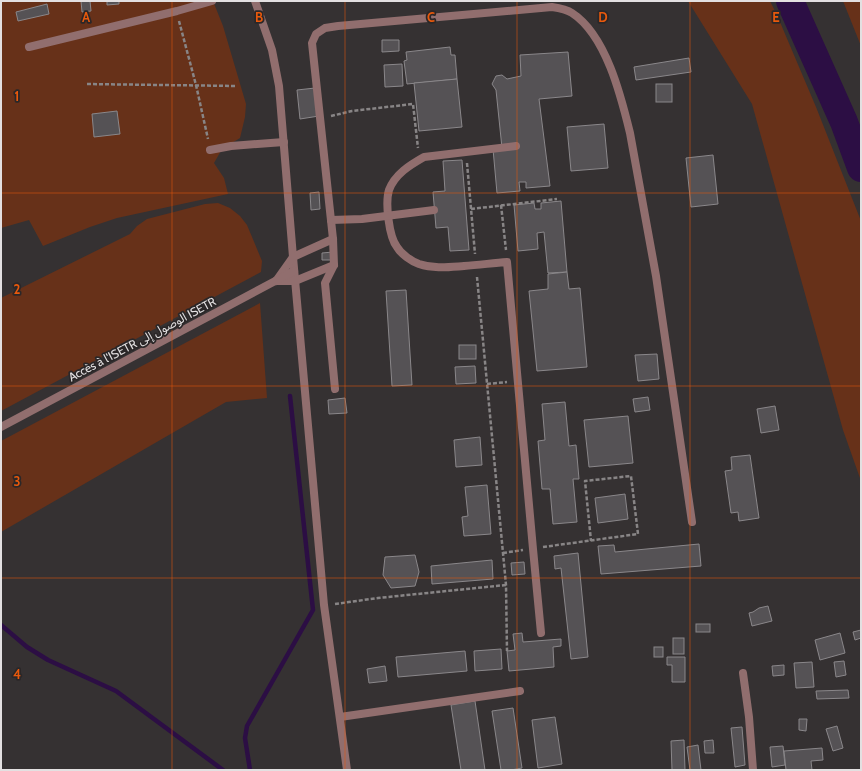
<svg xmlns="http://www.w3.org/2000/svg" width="862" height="771" font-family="Cabin,'Noto Sans Arabic',sans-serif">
	<rect width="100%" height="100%" fill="#353132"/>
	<g fill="#673119">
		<path d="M1,1H213L223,26L246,104L245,117L240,138L222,149L214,163L224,178L228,194L117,218L90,227L43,246L29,220L1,228Z"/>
		<path d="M688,1H770L777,15L816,107L861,221V481L843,430L752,104Z"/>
		<path d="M843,1H861V46Z"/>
		<path d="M218,203L230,208L240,216L247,225L262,261L261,272L1,411V298L130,234L137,226L147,219L205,204Z"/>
		<path d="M260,303L267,398L226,402L1,532V441Z"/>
	</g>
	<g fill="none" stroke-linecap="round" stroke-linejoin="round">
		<g stroke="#2c0e44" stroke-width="4.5">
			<path d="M1,625L27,647L48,660L116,691L223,770"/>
			<path d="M250,770L245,738L247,726L313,610L290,396"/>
		</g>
		<path stroke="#2c0e44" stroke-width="28" d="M790,1L844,122L861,168"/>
	</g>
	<g fill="#555255" stroke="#8a878a">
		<path d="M81,1H90L91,11L82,12Z"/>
		<path d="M107,1H119V4L107,5Z"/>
		<path d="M47,4L49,14L18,21L16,12Z"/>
		<path d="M382,40H399V51L382,52Z"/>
		<path d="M450,47L451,55H455L457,79L407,84L404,61L407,60L406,52Z"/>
		<path d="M568,52L572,96L539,99L550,186L526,188V182H519L520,191L497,193L493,149L502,148L496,90L492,84L496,76L502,75L507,79L521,76L520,55Z"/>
		<path d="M689,58L691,72L636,80L634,67Z"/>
		<path d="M402,64L403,86L385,87L384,65Z"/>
		<path d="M457,79L462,127L419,131L414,83Z"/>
		<rect x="656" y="84" width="16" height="18"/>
		<path d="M315,88L319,116L300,119L297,90Z"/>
		<path d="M117,111L120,134L94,137L92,114Z"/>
		<path d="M604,124L608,168L571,171L567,127Z"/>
		<path d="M713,155L718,204L691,207L686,158Z"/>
		<path d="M462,160L469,250L450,251L448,227L436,228L433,192L445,191L443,161Z"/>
		<path d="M319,192L320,209L311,210L310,193Z"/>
		<path d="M561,201L567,272L548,273L544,232L537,233L538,249L518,251L514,205L534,203L535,209H541V203Z"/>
		<path d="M333,252V260H322V253Z"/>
		<path d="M567,272L569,289L580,288L587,367L537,371L529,291L548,289V274Z"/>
		<path d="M406,290L412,385L392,386L386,291Z"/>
		<rect x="459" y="345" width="17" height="14"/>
		<path d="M657,354L659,379L638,381L635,355Z"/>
		<path d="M475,366L476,383L456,384L455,367Z"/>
		<path d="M648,397L650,410L635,412L633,399Z"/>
		<path d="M345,398L347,413L329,414L328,400Z"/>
		<path d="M565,402L569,446L576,445L579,479H573L577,522L553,524L550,489H542L538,441L545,440L542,404Z"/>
		<path d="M775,406L779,430L761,433L757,409Z"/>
		<path d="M628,416L633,463L589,467L584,420Z"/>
		<path d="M480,437L482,465L456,467L454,440Z"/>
		<path d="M750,455L759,518L739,521L738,512L731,513L725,471L732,470L731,457Z"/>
		<path d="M487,485L491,534L464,536L462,517L468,516L465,487Z"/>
		<path d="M625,494L628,519L598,523L595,498Z"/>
		<path d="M699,544L701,566L601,574L598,546L614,545L615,552Z"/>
		<path d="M578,553L588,657L571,659L561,568L555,569L554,556Z"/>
		<path d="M415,555L419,572L415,586L391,588L383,575L385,557Z"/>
		<path d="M492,560L493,579L432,584L431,566Z"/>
		<path d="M524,562L525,574L512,575L511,563Z"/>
		<path d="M768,606L772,621L752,626L749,613L753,612L759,608Z"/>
		<rect x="696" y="624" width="14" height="8"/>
		<path d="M861,630V638L855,640L853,632Z"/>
		<path d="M522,633L523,642L561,639V646L553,647L554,667L509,671L507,651L515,650L513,634Z"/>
		<path d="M840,633L845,653L820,660L815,640Z"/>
		<rect x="673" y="638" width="11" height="16"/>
		<rect x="654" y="647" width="9" height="10"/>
		<path d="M501,649L502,669L475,671L474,651Z"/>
		<path d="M465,651L467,671L398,677L396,657Z"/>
		<path d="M667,657H685V682H672V665H667Z"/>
		<path d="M844,661L846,675L836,677L834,662Z"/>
		<path d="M812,662L814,687L796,688L794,663Z"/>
		<path d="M784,665V675L773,676L772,666Z"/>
		<path d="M385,666L387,681L369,683L367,669Z"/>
		<path d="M848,690L849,698L817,699L816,691Z"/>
		<path d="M475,701L485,770H461L451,705Z"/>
		<path d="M513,708L522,768L511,770H501L492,711Z"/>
		<path d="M555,717L562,764L538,768L532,720Z"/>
		<path d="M799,719H807L806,731L799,730Z"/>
		<path d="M837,726L843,748L833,751L826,729Z"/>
		<path d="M742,727L745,765L735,767L731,728Z"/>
		<path d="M684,740L685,770H672L671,741Z"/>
		<path d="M713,740L714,753H705L704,741Z"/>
		<path d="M698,745L701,770H690L687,747Z"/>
		<path d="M783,746L785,765L772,767L770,747Z"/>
		<path d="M822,748L823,760L811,761L812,770H786L784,751Z"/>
	</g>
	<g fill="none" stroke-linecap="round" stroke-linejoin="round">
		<g stroke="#888586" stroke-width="2.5" stroke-dasharray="4 2" stroke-linecap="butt">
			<path d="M179,21L196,85L208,139"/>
			<path d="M87,84L236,86"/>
			<path d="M331,116L352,111L413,104L418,148"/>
			<path d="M467,163L475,254"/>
			<path d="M501,205L506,250"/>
			<path d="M471,209L557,199"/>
			<path d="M477,277L506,585L507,651"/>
			<path d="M487,384L507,382"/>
			<path d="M543,547L638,534L631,476L585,481L591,541"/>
			<path d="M503,553L523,550"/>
			<path d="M335,604L378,598L506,585"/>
		</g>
		<g stroke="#916e6e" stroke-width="8">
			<path d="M255,1L272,50L279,86L293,257L324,605L347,770"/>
			<path d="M29,47L177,11L212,1"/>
			<path d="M210,150L231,146L284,142"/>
			<path d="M276,281L293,257L333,239"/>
			<path d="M276,281H295L334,265"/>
			<path d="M335,389L325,283L334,265L333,239L312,43L316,34L325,28L338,26L552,7C559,8 566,9 572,13C606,35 621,96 630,133L656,276L692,522"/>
			<path d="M340,717L520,691"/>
		</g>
		<g stroke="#916e6e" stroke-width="8">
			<path d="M516,146L424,157C410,165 395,174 389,190C385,203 389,237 397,247C401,254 411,261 419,264C434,269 449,267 464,266C479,265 493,263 507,262L533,549L541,633"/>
			<path d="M331,220L362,219L434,210"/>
			<path d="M1,427L294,271"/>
			<path d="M743,673L749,717L753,770"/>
		</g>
	</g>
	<path fill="none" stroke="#e8590c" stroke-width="1" stroke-opacity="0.55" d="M172,1V770M345,1V770M517,1V770M690,1V770M1,193H861M1,386H861M1,578H861"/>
	<g text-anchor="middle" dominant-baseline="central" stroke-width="3.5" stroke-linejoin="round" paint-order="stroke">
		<g font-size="12" fill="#e3e0e1" stroke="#2b2728">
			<text transform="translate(142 339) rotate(-28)">Accès à l'ISETR الوصول إلى ISETR</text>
		</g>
	</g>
	<g font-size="13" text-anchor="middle" font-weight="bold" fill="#e8590c" stroke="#2b2728" stroke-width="3.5" stroke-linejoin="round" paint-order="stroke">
		<text x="86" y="22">A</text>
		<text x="259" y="22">B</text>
		<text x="431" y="22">C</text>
		<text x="603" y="22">D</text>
		<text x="776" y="22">E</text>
		<text x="17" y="101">1</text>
		<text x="17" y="294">2</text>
		<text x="17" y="486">3</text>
		<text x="17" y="679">4</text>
	</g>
	<rect width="862" height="771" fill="none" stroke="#e3e0e1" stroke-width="4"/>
</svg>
